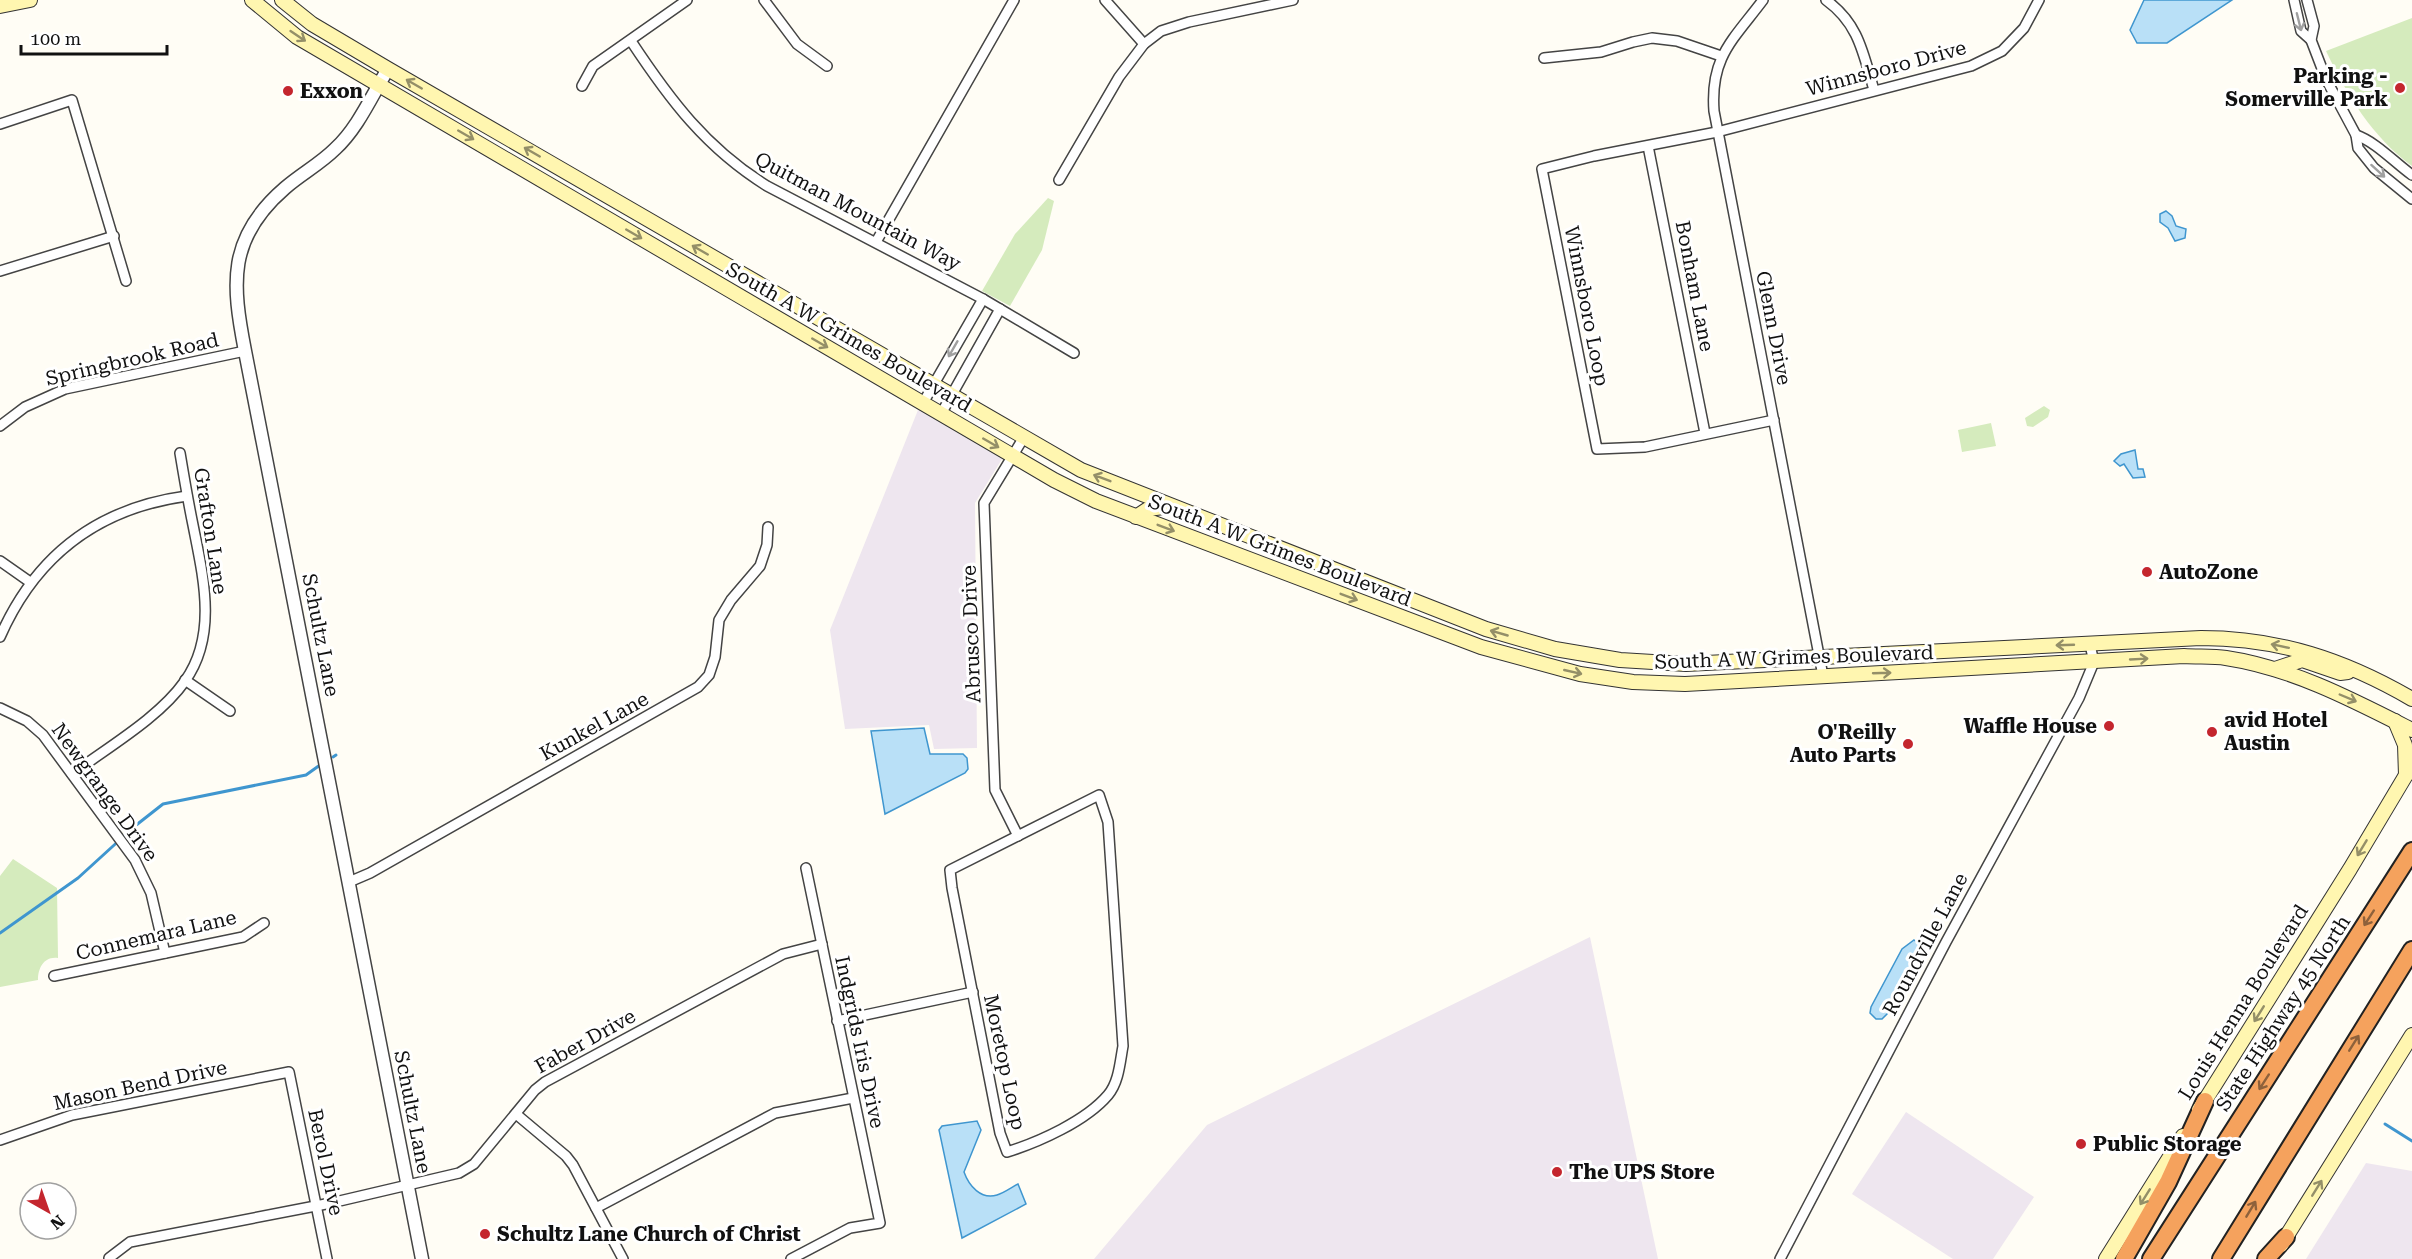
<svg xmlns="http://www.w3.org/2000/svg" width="2412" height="1259" font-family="'Roboto Serif',serif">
	<rect width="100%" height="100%" fill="#fffdf5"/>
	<g fill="#eee6ef">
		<path d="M918,410L1002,459L975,503L977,748L934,749L929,725L845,729L830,630Z"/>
		<path d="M1590,937L1658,1259H1094L1207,1125Z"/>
		<path d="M1906,1112L2034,1197L1993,1259H1953L1852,1194Z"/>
		<path d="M2366,1163L2412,1171V1259H2306Z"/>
	</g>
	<g fill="#d5ebbd">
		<path d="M2412,18V166C2372,137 2347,95 2326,51Z"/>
		<path d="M1048,198L1054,201L1042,250L1010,306L982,291L1015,234Z"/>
		<path d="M2044,406L2050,410L2048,417L2033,427L2027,426L2025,418Z"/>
		<path d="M1991,423L1996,446L1962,452L1958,430Z"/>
		<path d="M13,859L57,888L58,958C44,956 38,968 38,980L0,987V876Z"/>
	</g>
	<g fill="#b9e0f7" stroke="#3f96cf" stroke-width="1.5">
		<path d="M2144,0H2232L2167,43H2137L2130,30Z"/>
		<path d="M2166,211L2172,216L2176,226L2186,229L2185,238L2175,241L2168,228L2160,222V214Z"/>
		<path d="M2135,450L2138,469H2143L2145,477L2133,478L2124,464L2120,466L2114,461L2121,454Z"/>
		<path d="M924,728L930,754H963L967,758L968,769L965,773L885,814L871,731Z"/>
		<path d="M1914,940L1918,943L1920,952L1887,1014L1882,1019H1876L1870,1013L1871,1007L1902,949Z"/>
		<path d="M977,1121L981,1130L964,1172C969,1186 981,1200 997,1195C1004,1193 1012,1187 1018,1184L1026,1204L962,1238L939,1130L942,1126Z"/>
	</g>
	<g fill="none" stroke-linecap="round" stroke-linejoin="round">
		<g stroke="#3f96cf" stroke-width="3">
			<path d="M333,757L336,755"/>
			<path d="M0,933L78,878L135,826L163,804L306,775L320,765"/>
			<path d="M2385,1124L2412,1141"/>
		</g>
		<g stroke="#444" stroke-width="12">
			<g id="minor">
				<path d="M764,0L797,44L827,66"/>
				<path d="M1105,0L1144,44"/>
				<path d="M1763,0C1733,40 1710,57 1714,111L1823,676"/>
				<path d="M1826,0C1859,24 1863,53 1874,90"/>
				<path d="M2294,0L2301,31L2311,40"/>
				<path d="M2307,0L2314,26L2311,40L2326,79L2356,135L2358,148L2374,168L2412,199"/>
				<path d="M631,41C670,100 706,148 767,186L983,299L1074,353"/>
				<path d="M1544,58L1601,52L1633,42L1652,38L1677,41L1721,56"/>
				<path d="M582,86L593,66L687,0"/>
				<path d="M0,124L72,100L126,281"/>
				<path d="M2356,135C2376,142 2394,162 2412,175"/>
				<path d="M1648,146L1705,433"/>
				<path d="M1059,180L1119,77L1144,44L1161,31L1189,22L1293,0"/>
				<path d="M876,242L1014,0"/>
				<path d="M0,271L114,236"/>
				<path d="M923,403L983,299"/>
				<path d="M941,414L1000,309"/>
				<path d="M1774,420L1645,447L1597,449L1542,169L1594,156L1717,132L1971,66L2002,51L2024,28L2039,0"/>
				<path d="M0,426L25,407L65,389L245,351"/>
				<path d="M0,561L30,582"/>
				<path d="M0,637C36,555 98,508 187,496"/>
				<path d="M185,680L230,711"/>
				<path d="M0,708L27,721L43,735L135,860L151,893L165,953"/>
				<path d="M72,774C108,747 159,718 185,681C218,635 203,576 193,525C188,501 184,477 180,453"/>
				<path d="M1099,795L1108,822L1123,1046C1120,1062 1119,1082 1108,1095C1086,1121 1039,1142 1007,1152L1000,1133L952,888L950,870Z"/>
				<path d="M1018,836L995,790L984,503L1024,437"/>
				<path d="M349,882L370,873L698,687L709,675L715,657L719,620L731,600L760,566L767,545L768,527"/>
				<path d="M54,976L243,937L264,923"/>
				<path d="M837,1021L973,992"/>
				<path d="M516,1114L566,1156L573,1165L623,1259"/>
				<path d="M0,1140L72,1115L289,1072L327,1259"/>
				<path d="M596,1208L775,1113L853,1098"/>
				<path d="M109,1258L130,1242L331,1203L459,1173L474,1164L535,1090L545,1082L783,954L822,944"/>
				<path d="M791,1259L850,1228L880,1223L806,868"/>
				<path d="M1780,1259L1946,942L2079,698L2094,662L2090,645"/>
			</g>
		</g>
		<g stroke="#444" stroke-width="15">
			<path id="tertiary" d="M388,69C372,95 358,128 335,149C320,164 301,174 285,188C227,238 232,284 245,351L422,1259"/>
		</g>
		<g stroke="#333" stroke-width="16">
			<g id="secondary">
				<path d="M252,0L297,37L1054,480L1096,501L1481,647L1580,674L1633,682L1685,684L2184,656C2198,657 2213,656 2226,658C2292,668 2353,700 2412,730"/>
				<path d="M282,0L312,24L388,69L1081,470L1486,629L1555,649L1620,660L1686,664L2201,638C2279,638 2345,660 2412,699"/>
				<path d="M0,6L30,0"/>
				<path d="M1136,517L1148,509L1171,506"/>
				<path d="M2275,669L2302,660L2340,673L2348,672"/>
				<path d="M2395,721L2405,745L2406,775"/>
				<path d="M2199,1110L2350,869L2412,765"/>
				<path d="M2281,1245L2412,1035"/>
				<path d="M2106,1259L2183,1136"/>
			</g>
		</g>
		<g stroke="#222" stroke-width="20">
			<g id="motorway">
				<path d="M2124,1259L2168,1182L2205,1101"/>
				<path d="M2151,1259L2412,851"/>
				<path d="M2221,1259L2412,950"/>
				<path d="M2266,1259L2286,1237"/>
			</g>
		</g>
		<use href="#minor" stroke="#fff" stroke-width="9"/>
		<use href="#tertiary" stroke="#fff" stroke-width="12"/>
		<use href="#secondary" stroke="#fff6b0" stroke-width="14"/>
		<use href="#motorway" stroke="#f5a25d" stroke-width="16"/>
	</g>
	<defs><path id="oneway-shaft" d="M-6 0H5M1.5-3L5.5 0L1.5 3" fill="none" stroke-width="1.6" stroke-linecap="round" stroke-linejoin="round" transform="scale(1.5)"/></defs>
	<g stroke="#a0a0a0">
		<use href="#oneway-shaft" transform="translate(2299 22) rotate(76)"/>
		<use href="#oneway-shaft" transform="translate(2378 171) rotate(42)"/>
		<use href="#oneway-shaft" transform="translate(953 349) rotate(120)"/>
	</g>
	<g stroke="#948f68">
		<use href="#oneway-shaft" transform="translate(298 36) rotate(34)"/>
		<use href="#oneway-shaft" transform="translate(414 84) rotate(-150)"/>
		<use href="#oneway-shaft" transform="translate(466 135) rotate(30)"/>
		<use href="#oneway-shaft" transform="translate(532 152) rotate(-150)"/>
		<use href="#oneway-shaft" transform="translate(634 234) rotate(30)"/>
		<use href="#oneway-shaft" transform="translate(700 250) rotate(-150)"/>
		<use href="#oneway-shaft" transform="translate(820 343) rotate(30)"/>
		<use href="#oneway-shaft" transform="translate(991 443) rotate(30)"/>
		<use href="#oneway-shaft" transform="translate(1102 478) rotate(-159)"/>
		<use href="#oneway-shaft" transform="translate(1166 528) rotate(21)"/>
		<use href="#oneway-shaft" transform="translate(1349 597) rotate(21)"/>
		<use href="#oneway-shaft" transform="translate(1499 633) rotate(-164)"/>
		<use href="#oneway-shaft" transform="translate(2065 645) rotate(178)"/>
		<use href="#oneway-shaft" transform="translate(2280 646) rotate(-168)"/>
		<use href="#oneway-shaft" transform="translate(2139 659) rotate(-3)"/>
		<use href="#oneway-shaft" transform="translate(1573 672) rotate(13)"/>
		<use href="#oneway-shaft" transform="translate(1882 673) rotate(-2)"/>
		<use href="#oneway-shaft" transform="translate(2348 698) rotate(23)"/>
		<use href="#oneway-shaft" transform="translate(2362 848) rotate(121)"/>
		<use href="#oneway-shaft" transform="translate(2259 1014) rotate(122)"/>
		<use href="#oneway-shaft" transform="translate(2317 1188) rotate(-58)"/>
		<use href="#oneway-shaft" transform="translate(2145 1197) rotate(122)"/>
	</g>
	<g stroke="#8e613b">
		<use href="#oneway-shaft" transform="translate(2369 918) rotate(123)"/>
		<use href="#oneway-shaft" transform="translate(2354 1043) rotate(-58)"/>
		<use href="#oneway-shaft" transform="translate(2264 1082) rotate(123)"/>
		<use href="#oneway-shaft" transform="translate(2251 1209) rotate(-59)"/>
	</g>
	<g fill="#c4262e" stroke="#fff" stroke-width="2">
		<circle cx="2400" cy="88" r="6"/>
		<circle cx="288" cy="91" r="6"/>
		<circle cx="2147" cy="572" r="6"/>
		<circle cx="2109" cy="726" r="6"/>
		<circle cx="2212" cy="732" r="6"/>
		<circle cx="1908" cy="744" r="6"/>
		<circle cx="2081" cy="1144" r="6"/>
		<circle cx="1557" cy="1172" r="6"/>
		<circle cx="485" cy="1234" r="6"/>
	</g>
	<g text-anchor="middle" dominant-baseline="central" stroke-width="6" stroke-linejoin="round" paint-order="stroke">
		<g font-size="20" fill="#111" stroke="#fff">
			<text transform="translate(1886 68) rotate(-15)">Winnsboro Drive</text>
			<text transform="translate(858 211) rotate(28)">Quitman Mountain Way</text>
			<text transform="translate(1695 286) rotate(79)">Bonham Lane</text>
			<text transform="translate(1587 306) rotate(79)">Winnsboro Loop</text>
			<text transform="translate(1774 328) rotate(79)">Glenn Drive</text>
			<text transform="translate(849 337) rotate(30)">South A W Grimes Boulevard</text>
			<text transform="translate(132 359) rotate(-13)">Springbrook Road</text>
			<text transform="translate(211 531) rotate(81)">Grafton Lane</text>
			<text transform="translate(1280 550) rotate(21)">South A W Grimes Boulevard</text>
			<text transform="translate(971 634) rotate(-92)">Abrusco Drive</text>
			<text transform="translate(321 635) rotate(79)">Schultz Lane</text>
			<text transform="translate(1794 657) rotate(-2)">South A W Grimes Boulevard</text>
			<text transform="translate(594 726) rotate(-29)">Kunkel Lane</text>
			<text transform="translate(105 792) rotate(54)">Newgrange Drive</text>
			<text transform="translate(156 935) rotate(-13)">Connemara Lane</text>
			<text transform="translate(1925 944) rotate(-62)">Roundville Lane</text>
			<text transform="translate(2243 1002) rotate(-58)">Louis Henna Boulevard</text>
			<text transform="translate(2283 1013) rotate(-57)">State Highway 45 North</text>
			<text transform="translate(585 1041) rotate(-29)">Faber Drive</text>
			<text transform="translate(860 1042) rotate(78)">Indgrids Iris Drive</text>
			<text transform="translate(1005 1062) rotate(78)">Moretop Loop</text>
			<text transform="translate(140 1085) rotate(-12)">Mason Bend Drive</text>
			<text transform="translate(413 1112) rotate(79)">Schultz Lane</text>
			<text transform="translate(326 1162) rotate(78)">Berol Drive</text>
		</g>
		<g font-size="20" font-weight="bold" fill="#111" stroke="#fff" text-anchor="start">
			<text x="2388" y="76" text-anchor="end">Parking -<tspan x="2388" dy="23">Somerville Park</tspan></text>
			<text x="300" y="91">Exxon</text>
			<text x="2159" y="572">AutoZone</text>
			<text x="2224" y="720">avid Hotel<tspan x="2224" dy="23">Austin</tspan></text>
			<text x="2097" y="726" text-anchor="end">Waffle House</text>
			<text x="1896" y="732" text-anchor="end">O'Reilly<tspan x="1896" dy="23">Auto Parts</tspan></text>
			<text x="2093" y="1144">Public Storage</text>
			<text x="1569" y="1172">The UPS Store</text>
			<text x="497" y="1234">Schultz Lane Church of Christ</text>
		</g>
	</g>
	<g transform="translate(48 1211) rotate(140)"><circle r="28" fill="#ffffff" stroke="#a0a0a0" stroke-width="1.5"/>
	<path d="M0-4.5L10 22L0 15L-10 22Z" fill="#c4262e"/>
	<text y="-9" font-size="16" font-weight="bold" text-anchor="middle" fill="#111111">N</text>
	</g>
	<path d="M21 45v9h146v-9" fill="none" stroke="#111111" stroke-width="3"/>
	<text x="30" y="45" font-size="18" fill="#111111" stroke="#ffffff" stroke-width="4.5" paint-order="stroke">100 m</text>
</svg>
